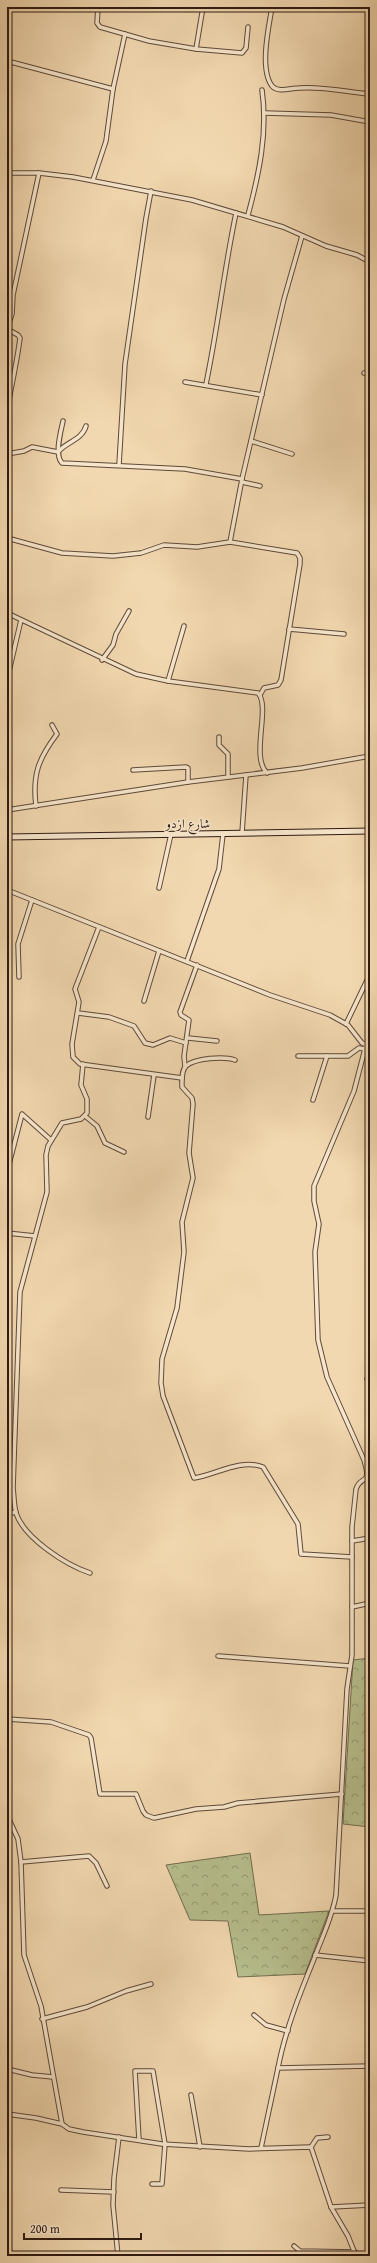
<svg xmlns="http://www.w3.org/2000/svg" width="377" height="2263" font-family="'Gentium Book Plus',Amiri,serif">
	<defs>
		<pattern id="forest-crowns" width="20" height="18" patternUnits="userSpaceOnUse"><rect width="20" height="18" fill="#b7bf8e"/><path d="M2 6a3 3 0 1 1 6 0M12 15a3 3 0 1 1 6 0" fill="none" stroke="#959a73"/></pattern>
		<pattern id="cemetery-stones" width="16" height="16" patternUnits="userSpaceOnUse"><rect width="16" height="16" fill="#b7bf8e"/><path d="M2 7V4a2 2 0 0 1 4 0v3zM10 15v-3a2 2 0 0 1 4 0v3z" fill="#959a73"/></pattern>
	</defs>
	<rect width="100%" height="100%" fill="#f2d8b0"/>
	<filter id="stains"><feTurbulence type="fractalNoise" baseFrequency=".005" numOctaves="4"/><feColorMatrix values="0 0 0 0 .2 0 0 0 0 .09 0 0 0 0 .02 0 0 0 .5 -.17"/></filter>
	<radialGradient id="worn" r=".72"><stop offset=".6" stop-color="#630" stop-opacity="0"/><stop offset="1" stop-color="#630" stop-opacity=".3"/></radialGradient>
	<g fill="url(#forest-crowns)" stroke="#726c50">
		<path d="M370,1658V1827L343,1824L353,1660Z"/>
		<path d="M250,1853L259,1915L329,1911L305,1974L238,1977L228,1921L190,1920L166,1865Z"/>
	</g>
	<path fill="url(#cemetery-stones)" stroke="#726c50" d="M368,773H370V829H366Z"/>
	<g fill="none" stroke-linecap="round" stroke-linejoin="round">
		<g stroke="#5e4a3a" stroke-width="5.5">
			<g id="street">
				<path d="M98,7L97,23L100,27L149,41L196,49L203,7"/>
				<path d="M272,7C269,26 259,69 272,86C278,93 291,88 299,88C322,86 347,92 370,94"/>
				<path d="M196,49L242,53L246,48L248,27"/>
				<path d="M7,61L113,89"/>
				<path d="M265,113L331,115L370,122"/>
				<path d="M7,173H39L73,177L192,200L283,227L326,246L357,255L370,262"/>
				<path d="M93,180L106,141L113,89L125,34"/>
				<path d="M7,184L10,173"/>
				<path d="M248,215C259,174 268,133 262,90"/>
				<path d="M364,373L370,374"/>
				<path d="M185,382L262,395"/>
				<path d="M206,384C218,327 224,270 236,213"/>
				<path d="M63,421C61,431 54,455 62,463L185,469L242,479"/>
				<path d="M7,433C9,425 6,418 7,411C11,387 17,363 20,338L18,335L7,329L12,314L13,295L39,173"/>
				<path d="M251,441L292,454"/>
				<path d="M59,451C68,441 82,440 86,426"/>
				<path d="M7,454L24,451L32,447L58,452"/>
				<path d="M119,465L125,364L146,218L151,191"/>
				<path d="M242,482L260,486"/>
				<path d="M7,538L62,553L113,556L141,553L164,545L197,547L230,542L297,553L300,558V564L281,680L278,685L264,688L260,695"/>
				<path d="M230,542L242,479L284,299L302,236"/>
				<path d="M7,613L136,674L168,681L258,693C271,707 250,757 267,773"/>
				<path d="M289,629L344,634"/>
				<path d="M102,660L113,645L116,634L129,611"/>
				<path d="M7,680L21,620"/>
				<path d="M168,681L184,626"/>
				<path d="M219,737V745L228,754V777"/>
				<path d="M133,770L186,767L188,768V782"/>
				<path d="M36,806C32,774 39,758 57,734L52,725"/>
				<path d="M7,810L188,782L302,768L370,756"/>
				<path d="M242,833L246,775"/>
				<path d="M159,888L171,834"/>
				<path d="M7,890L270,995L330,1015L348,1025L362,1043L370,1046"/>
				<path d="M99,927L75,989L79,1002L72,1044L73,1057L80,1064L182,1078"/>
				<path d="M187,961L219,869L223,834"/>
				<path d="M19,977L18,944L32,900"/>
				<path d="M144,1001L159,951"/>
				<path d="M78,1013L109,1017L134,1026L145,1043L153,1045L170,1038L186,1043"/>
				<path d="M346,1024L370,974"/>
				<path d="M188,1038L217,1041"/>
				<path d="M298,1056H348L359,1048L365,1049"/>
				<path d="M235,1060C224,1056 195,1058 186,1066C181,1071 182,1081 182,1087L192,1098L193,1104L189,1153L193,1178L182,1222L184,1252L177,1308L162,1359L161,1383L163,1396L194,1478C215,1475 241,1458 263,1467L298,1524L301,1554L352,1557"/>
				<path d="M83,1064L81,1085L87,1099V1113L81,1119L62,1123L48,1146L46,1155L47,1192L20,1292L13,1488C14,1496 14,1505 16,1513C24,1538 66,1565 90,1573"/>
				<path d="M185,1067L184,1056L189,1020L181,1015L180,1012L197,965"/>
				<path d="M313,1100L327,1056"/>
				<path d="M85,1116L97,1126L105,1143L124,1152"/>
				<path d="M148,1117L154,1075"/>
				<path d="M7,1172L22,1114L51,1140"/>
				<path d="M7,1233L35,1236"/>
				<path d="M367,1379L370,1378"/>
				<path d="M7,1514L16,1512"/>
				<path d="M352,1541L370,1538"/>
				<path d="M352,1607L370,1603"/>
				<path d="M218,1656L350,1666"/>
				<path d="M7,1719L51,1722L89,1735L91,1738L100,1794H136L143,1811L146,1815L154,1818L196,1809L224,1807L238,1803L342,1794"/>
				<path d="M7,1815L18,1839L21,1862L24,1955L41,2006L62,2124"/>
				<path d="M21,1862L89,1856L96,1863L107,1886"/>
				<path d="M333,1911H370"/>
				<path d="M315,1955L370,1961"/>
				<path d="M254,2015L266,2025L288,2031"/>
				<path d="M42,2019L87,2007L126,1991L151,1984"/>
				<path d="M278,2068C285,2031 300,1993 314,1959C322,1937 332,1918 336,1895L347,1689L352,1655V1527L356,1489C361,1474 372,1487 364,1460L327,1377L318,1340L315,1252L319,1224L314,1201V1186L354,1091L366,1045"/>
				<path d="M7,2069L32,2075L53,2077"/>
				<path d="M191,2095L200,2147"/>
				<path d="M7,2114L36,2118L62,2124L69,2129L83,2132L162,2144L249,2149L311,2147L331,2207L348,2236L356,2256"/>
				<path d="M139,2140L135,2071H153L165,2144L162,2184H152"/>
				<path d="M311,2147L317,2138L328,2137"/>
				<path d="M261,2148L278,2068L370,2066"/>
				<path d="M61,2190L114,2192"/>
				<path d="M331,2207L370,2205"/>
				<path d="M294,2246L300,2251L355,2252"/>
				<path d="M118,2256L113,2205L114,2178L119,2137"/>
			</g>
		</g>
		<g stroke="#2d1a13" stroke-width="7">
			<path id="secondary" d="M7,837L370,831"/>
		</g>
		<use href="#street" stroke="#f7e6cc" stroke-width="3.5"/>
		<use href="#secondary" stroke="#f7e6cc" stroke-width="5"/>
	</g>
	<g text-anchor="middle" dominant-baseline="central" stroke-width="3" stroke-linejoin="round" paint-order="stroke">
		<g font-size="13" fill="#2d1a13" stroke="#f7e6cc">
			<text x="188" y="823">شارع ازدو</text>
		</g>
	</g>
	<rect width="377" height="2263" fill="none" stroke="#f2d8b0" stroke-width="24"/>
	<rect x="8" y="8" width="361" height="2247" fill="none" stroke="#2d1a13" stroke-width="2"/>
	<rect x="12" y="12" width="353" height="2239" fill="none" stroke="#2d1a13"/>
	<path d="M24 2233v6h117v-6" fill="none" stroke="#2d1a13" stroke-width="2"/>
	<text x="30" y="2233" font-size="12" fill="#2d1a13" stroke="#f7e6cc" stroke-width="3" paint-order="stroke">200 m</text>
	<rect width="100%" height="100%" filter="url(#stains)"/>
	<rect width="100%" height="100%" fill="url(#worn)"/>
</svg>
